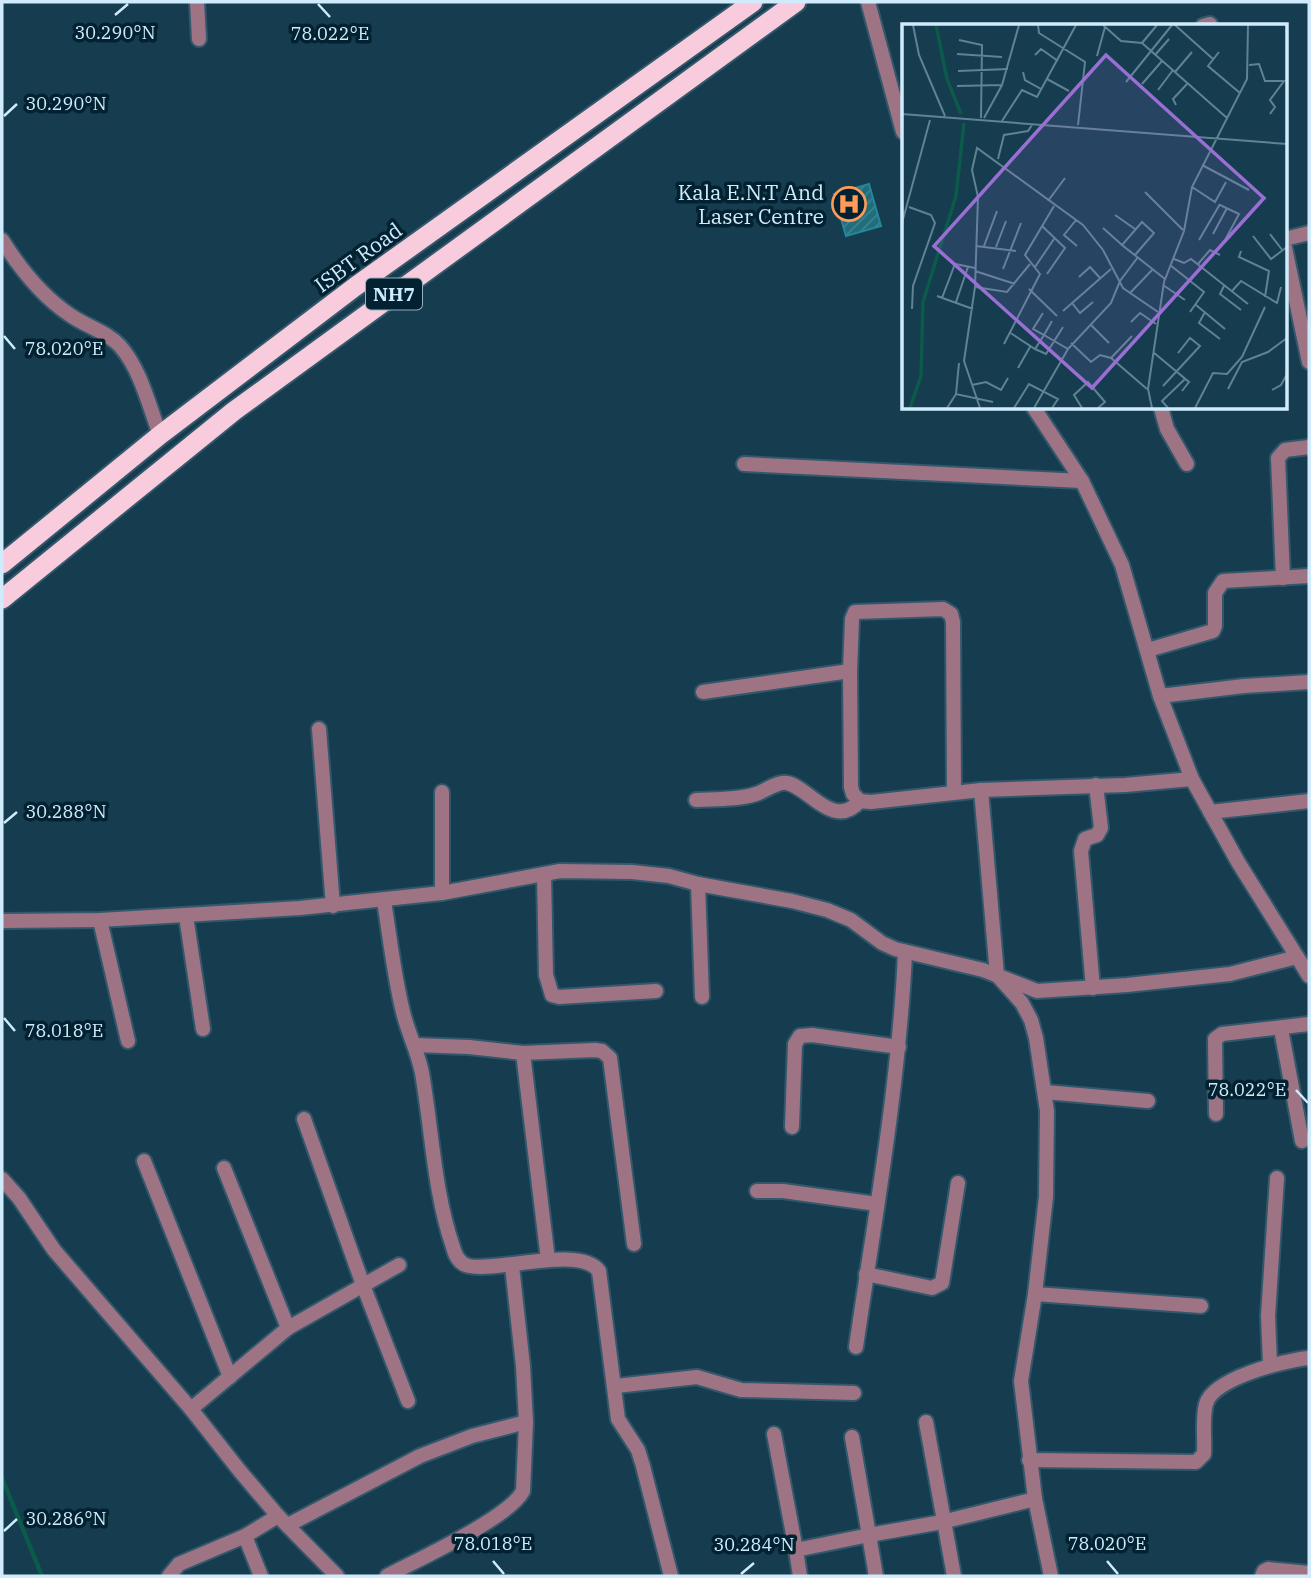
<svg xmlns="http://www.w3.org/2000/svg" width="1311" height="1578" font-family="'IBM Plex Serif',serif">
	<defs>
		<pattern id="building-hatch" width="6" height="6" patternUnits="userSpaceOnUse" patternTransform="scale(1.75)"><rect width="6" height="6" fill="#206d7c"/><path d="M-1 1l2-2M0 6l6-6M5 7l2-2" fill="none" stroke="#3f8290"/></pattern>
	</defs>
	<rect width="100%" height="100%" fill="#153c4f"/>
	<g fill="none" stroke-linecap="round" stroke-linejoin="round">
		<path stroke="#0c5a49" stroke-width="4.5" d="M2,1478L42,1576"/>
	</g>
	<path fill="url(#building-hatch)" stroke="#228799" stroke-width="2" d="M869,184L881,226L846,236L834,194Z"/>
	<g fill="none" stroke-linecap="round" stroke-linejoin="round">
		<g stroke="#33586b" stroke-width="18">
			<g id="minor">
				<path d="M197,2L199,39"/>
				<path d="M868,2L903,132"/>
				<path d="M1203,26L1210,24"/>
				<path d="M1285,239L1309,233"/>
				<path d="M2,240C19,267 43,297 70,315C87,327 106,331 120,346C141,370 149,406 160,435"/>
				<path d="M1285,248L1309,362"/>
				<path d="M1034,408L1082,481L1122,565L1160,696L1192,779L1238,862L1309,976"/>
				<path d="M1161,408L1167,429L1187,464"/>
				<path d="M744,464L1082,481"/>
				<path d="M1283,578L1278,458L1285,450L1309,447"/>
				<path d="M1148,650L1213,631L1215,626V593L1223,581L1309,576"/>
				<path d="M703,692L850,671"/>
				<path d="M1160,696L1244,686L1309,682"/>
				<path d="M319,729L333,906"/>
				<path d="M954,792L953,622L951,614L943,609L855,612L852,619L850,671L851,787L853,794L860,801L871,802L981,790L1125,785L1192,779"/>
				<path d="M696,800C715,799 738,800 756,794C765,791 778,781 787,783C809,787 833,831 860,801"/>
				<path d="M1210,812L1309,801"/>
				<path d="M544,874L546,975L552,995L559,997L656,991"/>
				<path d="M698,884L702,997"/>
				<path d="M442,893V792"/>
				<path d="M384,901C390,938 394,976 403,1012C408,1033 418,1052 422,1073C432,1130 434,1192 453,1247C455,1255 459,1264 469,1266C499,1272 580,1245 599,1271L618,1419L638,1450L643,1466L671,1576"/>
				<path d="M186,916L203,1029"/>
				<path d="M100,920L128,1041"/>
				<path d="M2,921L100,920L300,908L442,893L560,871L632,872L669,876L698,884L792,901L827,910L851,920L882,943L895,949L983,970L1037,991L1127,985L1230,974L1297,957"/>
				<path d="M1093,988L1081,851L1085,839L1097,835L1101,828L1096,785"/>
				<path d="M1281,1029L1302,1141"/>
				<path d="M415,1045L469,1047L523,1053L595,1050L602,1051L610,1058L634,1244"/>
				<path d="M523,1053L548,1260"/>
				<path d="M1045,1092L1148,1101"/>
				<path d="M1216,1114L1215,1039L1222,1034L1309,1024"/>
				<path d="M304,1119L363,1285L408,1401"/>
				<path d="M792,1127L795,1044L800,1036L812,1035L899,1047"/>
				<path d="M144,1161L230,1377"/>
				<path d="M224,1168L288,1328"/>
				<path d="M2,1179L19,1198L54,1250L191,1409L239,1470L278,1516L337,1576"/>
				<path d="M757,1191H783L877,1204"/>
				<path d="M866,1274L932,1288L942,1283L958,1183"/>
				<path d="M1035,1294L1201,1306"/>
				<path d="M856,1347C875,1216 899,1085 905,953"/>
				<path d="M1270,1364L1268,1316L1277,1178"/>
				<path d="M616,1386L697,1377L741,1390L854,1393"/>
				<path d="M191,1409L288,1328L399,1265"/>
				<path d="M926,1422L954,1576"/>
				<path d="M774,1434L796,1550L869,1535L876,1576"/>
				<path d="M852,1437L869,1535L942,1522L1035,1499L1021,1381L1035,1294L1046,1197L1047,1111L1036,1038L1031,1020L1022,1003L997,975L981,790"/>
				<path d="M1029,1460L1196,1462L1204,1454C1205,1439 1202,1419 1206,1404C1213,1378 1286,1360 1309,1358"/>
				<path d="M1035,1499L1051,1576"/>
				<path d="M288,1525L420,1456L472,1436L526,1422"/>
				<path d="M245,1536L261,1576"/>
				<path d="M796,1550L800,1576"/>
				<path d="M169,1576L179,1564L245,1536L278,1516"/>
				<path d="M387,1576C417,1560 509,1518 523,1491L526,1422L523,1366L512,1266"/>
				<path d="M1262,1576L1264,1571L1268,1569L1309,1573"/>
			</g>
		</g>
		<g stroke="#33586b" stroke-width="23">
			<g id="trunk">
				<path d="M2,564L160,435L356,286L753,2"/>
				<path d="M2,599L234,411L796,2"/>
			</g>
		</g>
		<use href="#minor" stroke="#9e7485" stroke-width="14"/>
		<use href="#trunk" stroke="#f8ccdd" stroke-width="19"/>
	</g>
	<path fill="none" stroke="#d0ecfc" stroke-width="2.5" d="M318,4L330,17M115,15L128,4M4,116L17,104M4,336L15,349M4,823L17,812M4,1018L15,1031M1296,1090L1308,1103M4,1531L17,1519M493,1561L504,1574M1107,1561L1118,1574M741,1574L754,1563"/>
	<defs>
		<g id="hospital-ring" transform="scale(1.75)"><circle r="9.5" fill="#032231" stroke="#fe9b58" stroke-width="1.5"/><path d="M-5-5h3v3.5h4V-5h3V5h-3V1.5h-4V5h-3Z" fill="#fe9b58"/></g>
	</defs>
	<g fill-rule="evenodd">
		<use href="#hospital-ring" x="849" y="204"/>
	</g>
	<g text-anchor="middle" dominant-baseline="central" stroke-width="7" stroke-linejoin="round" paint-order="stroke">
		<rect fill="#032231" stroke="#92afbf" stroke-width="2" x="366" y="278.5" width="56" height="31" rx="5"/>
		<g font-size="19" font-weight="bold" fill="#d0ecfc">
			<text x="394" y="294">NH7</text>
		</g>
		<g font-size="21" fill="#d0ecfc" stroke="#032231" text-anchor="end">
			<text x="824" y="192">Kala E.N.T And<tspan x="824" dy="24">Laser Centre</tspan></text>
		</g>
		<g font-size="21" fill="#d0ecfc" stroke="#032231">
			<text transform="translate(358 257) rotate(-36)">ISBT Road</text>
		</g>
	</g>
	<g transform="translate(902 24)">
		<rect width="385" height="385" fill="#153c4f"/>
		<path fill="none" stroke="#0c5a49" stroke-width="3.5" d="M34,1L45,55L59,90M8,384L19,352L21,278L54,172L62,99"/>
		<path fill="none" stroke="#608294" stroke-width="2" d="M11,1L17,31L43,92M136,1L137,9L183,38L176,101M201,1L219,17L240,19L325,94M273,1L311,35M57,16L80,21L79,94M240,19L255,1M317,28L306,42L338,69M55,30L100,33M133,31L139,25L156,37M253,31L267,15M195,32L203,3M347,41L357,40L363,57H382L368,76L373,83L368,90M56,47L106,45M121,48L123,56L139,65M273,48L290,28M145,55L167,67M224,58L270,1M240,60L260,37M55,62L100,61M256,66L271,46M274,81L271,75L285,60M0,90L385,120M82,94L100,61L117,1M100,97L120,66L135,73L174,1M96,135L102,111L126,107L130,101M300,141L347,166M290,163L313,178L324,158M243,168L281,206M146,177L163,154M318,181L337,190L322,218M7,183L29,191L33,199L11,262L10,285M213,191L233,205M174,196L162,211L175,222M0,199L28,96M140,202L163,224L145,250M201,204L220,221M311,210L325,184M368,210L381,227M351,212L369,235L385,223M297,216L318,180M74,222L114,227M82,222L95,187M94,223L104,197M339,227L337,233L367,247L363,273M233,231L252,209L240,198L220,221L263,255M272,235L282,239L289,235L346,280M296,240L308,226L318,231M268,241L302,268L288,288M133,243L152,215M101,245L119,199M73,247L113,260M177,253L188,243L199,255M261,261L283,276M322,262L318,270L339,286M73,263L105,268L128,240M127,265L155,292M330,267L339,257L375,279L379,263M228,269L251,245M35,272L71,285M40,274L53,240L73,244M54,278L66,243M170,279L178,289L191,278M294,281L323,305M161,287L209,245M303,288L297,299L318,315M150,297L142,311L166,325L209,279L218,257L236,233M229,298L238,289L254,300M188,300L207,319M107,308L133,325L142,311L131,305L141,289M169,319L189,338L198,331L209,334L245,365M102,320L138,250L123,231L152,182M133,325L144,330L161,303M251,328L287,358L280,367M209,334L230,312M116,344L128,323M70,361L84,358L99,366L106,354M261,362L298,322L288,314L276,329M326,365L340,338L366,328L385,314M370,366L379,361L385,350M54,370L57,339M45,384L54,370L91,378M78,384L62,337L73,263L76,173L70,146L75,124L181,201L201,226L221,264L256,288M112,384L127,360L156,375L150,384M132,384L166,325M180,384L172,371L186,358L203,378L196,384M250,384L246,365L262,258L282,207L290,163L345,55L346,1M266,384L260,377L283,355M293,384L311,349L325,350L340,333L363,283"/>
		<path fill="#996fd4" fill-opacity="0.15" stroke="#996fd4" stroke-width="3.5" d="M204,31L362,174L190,364L32,222Z"/>
		<rect width="385" height="385" fill="none" stroke="#d0ecfc" stroke-width="3.5"/>
	</g>
	<g font-size="18" text-anchor="middle" fill="#d0ecfc" stroke="#032231" stroke-width="7" stroke-linejoin="round" paint-order="stroke">
		<text x="115" y="39">30.290°N</text>
		<text x="330" y="40">78.022°E</text>
		<text x="66" y="110">30.290°N</text>
		<text x="64" y="355">78.020°E</text>
		<text x="66" y="818">30.288°N</text>
		<text x="64" y="1037">78.018°E</text>
		<text x="1247" y="1096">78.022°E</text>
		<text x="66" y="1525">30.286°N</text>
		<text x="493" y="1550">78.018°E</text>
		<text x="1107" y="1550">78.020°E</text>
		<text x="754" y="1551">30.284°N</text>
	</g>
	<rect width="1311" height="1578" fill="none" stroke="#d0ecfc" stroke-width="7"/>
</svg>
